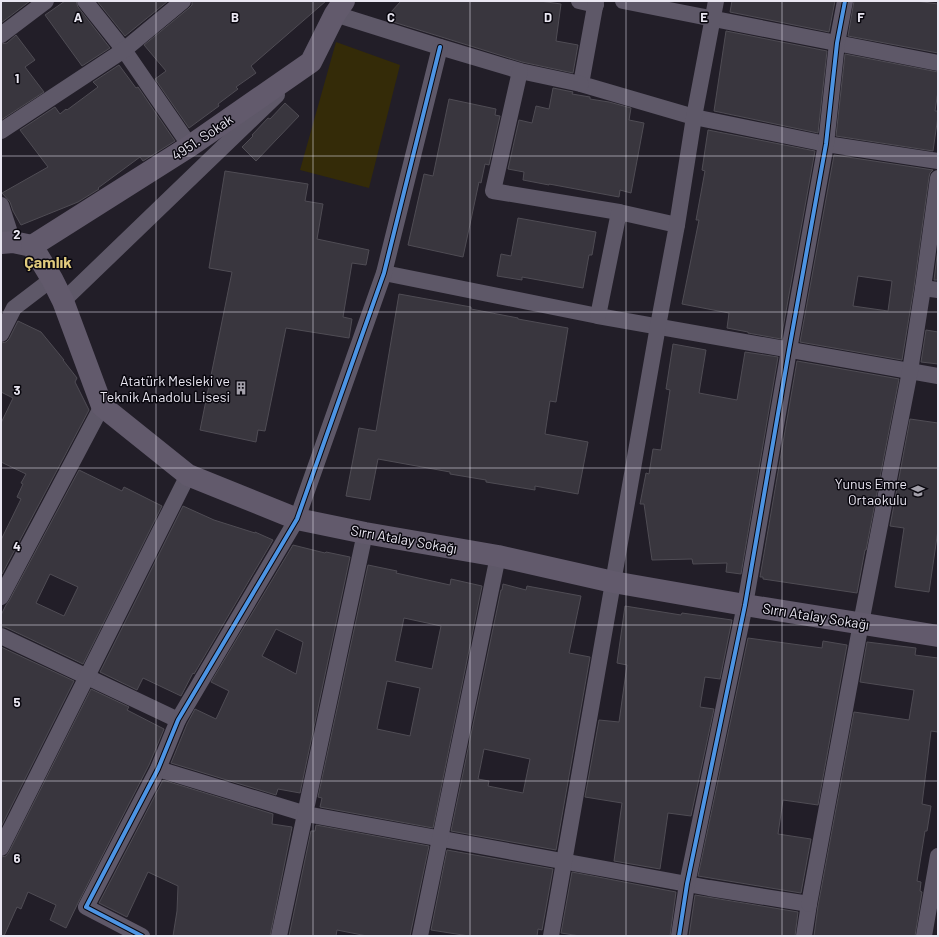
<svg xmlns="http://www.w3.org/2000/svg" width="939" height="937" font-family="Barlow,sans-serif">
	<rect width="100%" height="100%" fill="#221e28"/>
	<path fill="#342b08" d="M336,42L400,65L369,188L300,170Z"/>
	<g fill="#39363e" stroke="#4f4c54" fill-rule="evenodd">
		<path d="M1,1H30L1,23Z"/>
		<path d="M65,1H76L78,7L110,48L82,66L45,15Z"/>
		<path d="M97,1H168L125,36Z"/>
		<path d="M192,1H326L251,66L256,73L236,87L238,89L218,104L219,106L189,128L155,79L166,71L144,45L189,8L192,5Z"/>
		<path d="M401,1H540L561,4L556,41L578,45L573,73L522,62L390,21L391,12Z"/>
		<path d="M732,1H835L829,32L730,12Z"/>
		<path d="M854,1H916L938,4V53L848,36Z"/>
		<path d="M726,31L827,51L818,133L714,111Z"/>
		<path d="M16,35L35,60L25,67L44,92L1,120V44L7,43Z"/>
		<path d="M845,54L938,72V91L935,111H938V116L933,151L836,136Z"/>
		<path d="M119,65L136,88L138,87L175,141L143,161L140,157L98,188L99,189L78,202L21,225L13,211L10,202L2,193L48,167L20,130L55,107L60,114L66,109L67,110L98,87L93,82Z"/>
		<path d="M553,88L573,92L572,94L590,97V99L609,102L631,108L629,120L644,123L631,193L620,190L619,197L549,184V185L523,180L524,172L508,169L519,120L532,123L536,106L549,109Z"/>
		<path d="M449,99L496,109L495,115L500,116L489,165L485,164L481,183L479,182L463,257L408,245L424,174L433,176Z"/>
		<path d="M285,103L299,116L256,161L242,147L253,136L252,135L268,118L270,119Z"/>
		<path d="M708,130L815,151L781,339L748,333V332L727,328L729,313L682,304L699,220H696L705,171L702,170Z"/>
		<path d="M834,155L933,170L930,173L929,177L914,287L902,360L800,342ZM858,276L892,281L888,311L853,306Z"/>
		<path d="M225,171L308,184L305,201L323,204L317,239L369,250L366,265L352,263L343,317L352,319L349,338L286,328L265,431L258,430L256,442L200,430L232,272L209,268Z"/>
		<path d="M518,218L596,232L592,255H589L583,288L522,277V280L497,276L501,254L511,256Z"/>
		<path d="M938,248V280H934Z"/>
		<path d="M399,294L471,307V309L518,318V319L568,328L556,402L550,401L545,434L588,442L578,494L535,486V490L486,482V480L450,474V472L378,459L370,500L346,496L359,428L376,431Z"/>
		<path d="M18,321L41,332L64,360H63L77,378L75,382L89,410L2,574H1V540L21,499L17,497L23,484L21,483L26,474L1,462V423L13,398L1,392V343L6,342L9,339Z"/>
		<path d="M926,330L938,332V364L921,362Z"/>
		<path d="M673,344L706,350L699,393L737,400L745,352L778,357L741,574L726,572L727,563L693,564L692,559L652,560L644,504H640L646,473L649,474L653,449L661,450L670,390L666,389Z"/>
		<path d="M797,361L899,379L866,550H865L857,593L763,579V577H760Z"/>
		<path d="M910,419L938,423V530L929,592L895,587L904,528L890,526Z"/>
		<path d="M79,470L122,491L124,487L162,506L83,664L5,627H1V615L6,605L9,601ZM50,574L78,587L64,616L36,603Z"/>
		<path d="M183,506L214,520L255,533V532L273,540L194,674L193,673L181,696L143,678L137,690L100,672Z"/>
		<path d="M293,545L325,553L326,552L350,557L300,793L278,789L276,795L171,763L187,724L195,709L216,719L229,691L211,682ZM276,629L303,642L296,674L262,656Z"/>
		<path d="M368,565L397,571L396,573L450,585L451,579L482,586L433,828L320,807L322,798L318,797ZM404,618L441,626L432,669L395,661ZM387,681L420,688L410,736L377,729Z"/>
		<path d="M503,584L526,590L527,586L581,596L569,653L590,657L556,850L451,831L501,590H502ZM484,749L530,759L523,793L488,786L489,781L478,779Z"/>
		<path d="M625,606L681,615L682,613L732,620L720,679L705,677L700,707L714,709L691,816L668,813L660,869L614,861L622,803L585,797L599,720L619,722L627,665L617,663Z"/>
		<path d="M748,638L822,648L823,641L847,645L818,805L783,800L778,834L811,839L801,893L698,876Z"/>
		<path d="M867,642L916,648L915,655L938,658V732L931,731L922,804L931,806L927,831H925L917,881L921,882L920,891L922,892L915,936H814L818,906L854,712L909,720L914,690L860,682Z"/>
		<path d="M1,647L74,681L1,827Z"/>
		<path d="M91,689L129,707L127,710L164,729L149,765L78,903L66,928L50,920L56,905L28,892L21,909L17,907L4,936H1V857L6,856L9,852Z"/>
		<path d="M163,780L273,814L272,824L292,827L270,936H173L177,911L178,886L148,872L127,917L99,903Z"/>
		<path d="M316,825L429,846L410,936H367L337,930L336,936H289L311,831H315Z"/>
		<path d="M447,850L553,869L542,930L538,929L537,936H469L431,930Z"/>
		<path d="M572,872L676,892L670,936H580L561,933Z"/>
		<path d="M695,895L798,912L795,936H689Z"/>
	</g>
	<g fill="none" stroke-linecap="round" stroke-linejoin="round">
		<g stroke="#5e5868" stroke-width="16">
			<path d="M85,1L124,50L190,146"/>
			<path d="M579,1L596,5"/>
			<path d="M596,1L581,84L694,117L826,144L938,161"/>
			<path d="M623,1L938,63"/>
			<path d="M335,14L440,47L520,71L581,84"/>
			<path d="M1,35L46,1"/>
			<path d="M520,71L493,191L619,212"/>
			<path d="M1,131L124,50L183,1"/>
			<path d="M1,205L13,242"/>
			<path d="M384,273L598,316L938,376"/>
			<path d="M923,288L938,290"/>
			<path d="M63,301L277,95"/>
			<path d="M598,316L619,212L677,225"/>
			<path d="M1,334L14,308L52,279"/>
			<path d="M1,597L102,406"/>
			<path d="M1,636L178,720"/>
			<path d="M158,769L306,814L709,888L809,904L804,936"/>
			<path d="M1,848L188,475"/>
			<path d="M809,904L861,623L910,371L923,288L938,178"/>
			<path d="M142,936L86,907L158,769L178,720L297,519L384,273L440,47"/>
			<path d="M279,936L365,533"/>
			<path d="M420,936L498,556"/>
			<path d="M551,936L658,326L677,225L694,117L716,1"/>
			<path d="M679,936L687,884L745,605L789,350L826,144L837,43L845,1"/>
			<path d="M924,936L938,856"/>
		</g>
		<g stroke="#625a6c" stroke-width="22">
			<path d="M1,243L13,242L32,246L52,279L63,301L102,406L188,475L297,519L365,533L498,556L613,582L745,605L938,636"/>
			<path d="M32,246L190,146L311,62L335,14L344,1"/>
		</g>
		<g stroke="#09070e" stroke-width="6">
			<g id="cycleway">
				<path d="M142,936L86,907L158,769L178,720L297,519L384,273L440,47"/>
				<path d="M679,936L687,884L745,605L789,350L826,144L837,43L845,1"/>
			</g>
		</g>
		<use href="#cycleway" stroke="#4d94e3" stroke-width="4"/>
	</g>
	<path fill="none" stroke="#eae7f2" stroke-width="1" stroke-opacity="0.55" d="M156,1V936M313,1V936M470,1V936M626,1V936M782,1V936M1,156H938M1,312H938M1,468H938M1,625H938M1,781H938"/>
	<defs>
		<g id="building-bare" transform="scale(1.08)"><path d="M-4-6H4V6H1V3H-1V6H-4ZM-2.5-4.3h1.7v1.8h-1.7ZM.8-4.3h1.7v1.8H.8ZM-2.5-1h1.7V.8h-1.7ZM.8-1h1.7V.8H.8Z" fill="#a4a1ab" stroke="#09070e" stroke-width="2.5" paint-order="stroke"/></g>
		<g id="school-bare" transform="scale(1.08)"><path d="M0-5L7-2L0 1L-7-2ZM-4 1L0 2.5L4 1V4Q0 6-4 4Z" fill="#a4a1ab" stroke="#09070e" stroke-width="2.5" paint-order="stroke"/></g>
	</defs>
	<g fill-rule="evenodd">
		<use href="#building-bare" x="241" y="388"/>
		<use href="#school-bare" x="918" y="491"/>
	</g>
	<g text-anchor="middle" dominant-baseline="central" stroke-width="3" stroke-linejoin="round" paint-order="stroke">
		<g font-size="14" fill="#eae7f2" stroke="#09070e">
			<text transform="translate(202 137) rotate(-34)">4951. Sokak</text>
			<text transform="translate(404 539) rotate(10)">Sırrı Atalay Sokağı</text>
			<text transform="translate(816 616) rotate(9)">Sırrı Atalay Sokağı</text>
		</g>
		<g font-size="14" fill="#eae7f2" stroke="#09070e" text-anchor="end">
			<text x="230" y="380">Atatürk Mesleki ve<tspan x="230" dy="16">Teknik Anadolu Lisesi</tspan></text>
			<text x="907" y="483">Yunus Emre<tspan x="907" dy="16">Ortaokulu</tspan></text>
		</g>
		<g font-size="16" font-weight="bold" fill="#e0ca7d" stroke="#09070e">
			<text x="48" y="261">Çamlık</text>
		</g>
	</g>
	<g font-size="13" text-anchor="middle" font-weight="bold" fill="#eae7f2" stroke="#09070e" stroke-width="3" stroke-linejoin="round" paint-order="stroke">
		<text x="78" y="22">A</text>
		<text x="235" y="22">B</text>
		<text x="391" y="22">C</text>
		<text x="548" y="22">D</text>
		<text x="704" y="22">E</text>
		<text x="861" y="22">F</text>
		<text x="17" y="83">1</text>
		<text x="17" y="239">2</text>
		<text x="17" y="395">3</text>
		<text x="17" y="551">4</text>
		<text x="17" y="707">5</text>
		<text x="17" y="863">6</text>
	</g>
	<rect width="939" height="937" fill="none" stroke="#eae7f2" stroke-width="4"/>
</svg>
